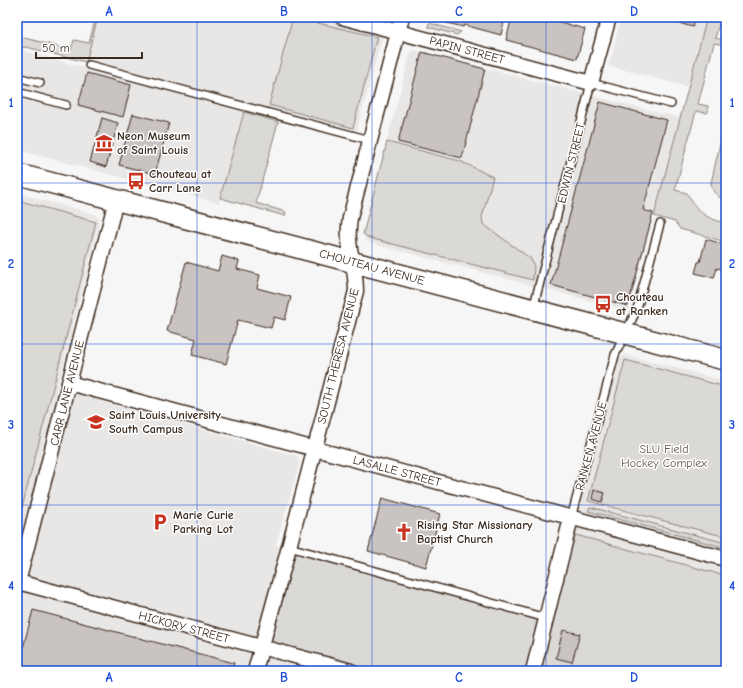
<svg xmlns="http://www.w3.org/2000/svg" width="743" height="688" font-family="'Comic Neue',sans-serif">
	<rect width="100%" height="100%" fill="#f7f6f6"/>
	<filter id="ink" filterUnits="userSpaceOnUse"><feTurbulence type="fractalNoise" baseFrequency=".025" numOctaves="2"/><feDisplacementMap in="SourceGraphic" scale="8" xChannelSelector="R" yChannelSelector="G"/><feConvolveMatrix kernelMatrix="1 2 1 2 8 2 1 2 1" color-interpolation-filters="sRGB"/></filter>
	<g filter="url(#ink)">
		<g fill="#e9e7e6">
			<path d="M98,17H388L356,133L86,60Z"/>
			<path d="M621,17H707L688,87L609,66Z"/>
			<path d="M17,49L244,112L219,203L17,150Z"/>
			<path d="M414,50L680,118L629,309L625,310L370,243L365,240L363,234L364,227L410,54Z"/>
			<path d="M17,193L95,214L99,218V225L57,389L298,456L299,465L276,545L550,622L618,358L626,355L726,381V671H17Z"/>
		</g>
		<g fill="#dbd9d6" stroke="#8b827a">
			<path d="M96,17H98L86,62L26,47L17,49V36L71,50L74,40L89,43Z"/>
			<path d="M293,17L377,37L353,128L269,105Z"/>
			<path d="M707,17H721L715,38L723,40L725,45L714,43L698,104L708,106V112L706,113L696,111L675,190L687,193C698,213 705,218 726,223V242L680,229L675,222L654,216Z"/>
			<path d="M429,23L461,32L457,35L428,27Z"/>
			<path d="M244,112L278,122L256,203L286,212L285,216L220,198Z"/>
			<path d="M724,126L726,127V200C717,197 712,192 711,183Z"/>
			<path d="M387,142L460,161L493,177L482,217L483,224L531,259L534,266L533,280L369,238L363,234Z"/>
			<path d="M17,200L96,222L17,527Z"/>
			<path d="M625,360L726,387V537L588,501Z"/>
			<path d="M590,507L726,543V548L588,511Z"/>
			<path d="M572,534L726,576V671H537Z"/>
			<path d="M289,547L546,618L533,671H351L261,648Z"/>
		</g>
		<g fill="#c9c3c1" stroke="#3b2a1e">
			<path d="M431,17H505L501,35L464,25L463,27L431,19Z"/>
			<path d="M512,17H542L585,29L577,59L506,40Z"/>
			<path d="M656,17H695L693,27Z"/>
			<path d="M422,52L485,69L462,158L398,142Z"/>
			<path d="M87,73L131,85L123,117L78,105Z"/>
			<path d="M600,102L667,120L643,210L653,213L628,306L551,285Z"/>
			<path d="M133,114L169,123L155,174L119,165Z"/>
			<path d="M102,118L118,123L106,167L90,162Z"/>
			<path d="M706,239L726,245V270L717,268L714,278L695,273L698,262H700Z"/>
			<path d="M222,256L239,261L237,269L260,275L257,288L291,297L285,320L274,317L271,328L238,320L226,364L192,355L196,339L167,331L186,262L218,271Z"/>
			<path d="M594,490L605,493L602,502L592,499Z"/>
			<path d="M382,498L440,514L426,567L368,551Z"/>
			<path d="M33,610L234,663L232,671H17Z"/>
			<path d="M563,630L580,634L572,662L556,658Z"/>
		</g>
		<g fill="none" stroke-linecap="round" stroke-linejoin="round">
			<g stroke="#3b2a1e" stroke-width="10">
				<g id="lane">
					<path d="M89,65L370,140"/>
					<path d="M17,77L40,83"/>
					<path d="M17,92L66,105"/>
					<path d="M533,309L591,83L671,104"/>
					<path d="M571,518L615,355L637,309L660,224"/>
					<path d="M289,547L546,618"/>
				</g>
			</g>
			<g stroke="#3b2a1e" stroke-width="17">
				<g id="street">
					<path d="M342,17L591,83L609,17"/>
					<path d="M69,383L726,559"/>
					<path d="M18,582L351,671"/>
					<path d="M17,586L116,200"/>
					<path d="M255,671L289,547L356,291C356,263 345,247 350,218L402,17"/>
					<path d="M533,671L571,518"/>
				</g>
			</g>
			<g stroke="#3b2a1e" stroke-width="23">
				<path id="secondary" d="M17,174L726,360"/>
			</g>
			<use href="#lane" stroke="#fff" stroke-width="7"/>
			<use href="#street" stroke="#fff" stroke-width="14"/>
			<use href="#secondary" stroke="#fff" stroke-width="20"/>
		</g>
	</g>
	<path fill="none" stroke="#1d4ed8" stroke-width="1" stroke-opacity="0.55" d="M197,17V671M372,17V671M546,17V671M17,183H726M17,344H726M17,505H726"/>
	<defs>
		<g id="museum-bare" transform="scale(1.38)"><path d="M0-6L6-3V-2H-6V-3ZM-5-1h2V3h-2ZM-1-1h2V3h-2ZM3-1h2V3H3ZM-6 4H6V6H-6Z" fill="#c8321e" stroke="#fff" stroke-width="2.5" paint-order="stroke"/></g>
		<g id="bus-bare" transform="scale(1.38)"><path d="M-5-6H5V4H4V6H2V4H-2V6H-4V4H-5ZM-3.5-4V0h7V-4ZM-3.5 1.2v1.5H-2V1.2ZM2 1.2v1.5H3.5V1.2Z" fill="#c8321e" stroke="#fff" stroke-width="2.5" paint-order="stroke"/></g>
		<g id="university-bare" transform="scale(1.38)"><path d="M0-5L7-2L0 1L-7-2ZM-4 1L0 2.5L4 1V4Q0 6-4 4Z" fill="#c8321e" stroke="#fff" stroke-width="2.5" paint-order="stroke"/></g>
		<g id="parking-bare" transform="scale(1.38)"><path d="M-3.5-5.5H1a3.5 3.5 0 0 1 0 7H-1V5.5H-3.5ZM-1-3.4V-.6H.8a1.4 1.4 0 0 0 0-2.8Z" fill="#c8321e" stroke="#fff" stroke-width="2.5" paint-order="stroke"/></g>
		<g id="church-bare" transform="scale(1.38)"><path d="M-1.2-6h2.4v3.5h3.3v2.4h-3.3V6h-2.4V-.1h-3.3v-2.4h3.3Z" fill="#c8321e" stroke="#fff" stroke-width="2.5" paint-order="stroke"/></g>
	</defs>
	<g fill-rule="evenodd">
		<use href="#museum-bare" x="104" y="143"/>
		<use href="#bus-bare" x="136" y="181"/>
		<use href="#bus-bare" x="603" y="304"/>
		<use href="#university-bare" x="96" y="422"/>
		<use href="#parking-bare" x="160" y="522"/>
		<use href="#church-bare" x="404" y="532"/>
	</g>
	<g text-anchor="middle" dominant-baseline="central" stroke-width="3" stroke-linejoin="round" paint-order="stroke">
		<g font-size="12" fill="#3b2a1e" stroke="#fff">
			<text transform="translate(467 50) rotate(15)">PAPIN STREET</text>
			<text transform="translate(571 163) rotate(-76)">EDWIN STREET</text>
			<text transform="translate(372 267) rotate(15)">CHOUTEAU AVENUE</text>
			<text transform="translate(338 356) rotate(-76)">SOUTH THERESA AVENUE</text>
			<text transform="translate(67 393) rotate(-76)">CARR LANE AVENUE</text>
			<text transform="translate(591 446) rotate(-75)">RANKEN AVENUE</text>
			<text transform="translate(397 471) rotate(15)">LASALLE STREET</text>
			<text transform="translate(184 627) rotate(15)">HICKORY STREET</text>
		</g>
		<g font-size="12" font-weight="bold" fill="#3b2a1e" stroke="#fff" text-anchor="start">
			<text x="117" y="136">Neon Museum<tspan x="117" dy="14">of Saint Louis</tspan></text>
			<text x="149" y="174">Chouteau at<tspan x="149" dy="14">Carr Lane</tspan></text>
			<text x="616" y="297">Chouteau<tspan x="616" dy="14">at Ranken</tspan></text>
			<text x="109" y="415">Saint Louis University<tspan x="109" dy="14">South Campus</tspan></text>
			<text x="173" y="515">Marie Curie<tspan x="173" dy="14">Parking Lot</tspan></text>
			<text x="417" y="525">Rising Star Missionary<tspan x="417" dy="14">Baptist Church</tspan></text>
		</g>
		<g font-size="12" fill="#63564c" stroke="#fff">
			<text x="664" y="449">SLU Field<tspan x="664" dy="14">Hockey Complex</tspan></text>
		</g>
	</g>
	<rect width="743" height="688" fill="none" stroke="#fff" stroke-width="44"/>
	<path d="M36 52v6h106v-6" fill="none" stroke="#3b2a1e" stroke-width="2"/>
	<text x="42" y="52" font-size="12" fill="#3b2a1e" stroke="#ffffff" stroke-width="3" paint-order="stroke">50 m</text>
	<rect x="22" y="22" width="699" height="644" fill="none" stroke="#1d4ed8" stroke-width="1.5"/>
	<g font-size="13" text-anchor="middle" font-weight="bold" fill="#1d4ed8">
		<text x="109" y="16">A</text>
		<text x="284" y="16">B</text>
		<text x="459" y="16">C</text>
		<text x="634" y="16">D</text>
		<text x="11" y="107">1</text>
		<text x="732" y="107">1</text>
		<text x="11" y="268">2</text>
		<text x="732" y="268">2</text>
		<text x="11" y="429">3</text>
		<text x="732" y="429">3</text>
		<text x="11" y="590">4</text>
		<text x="732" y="590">4</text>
		<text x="109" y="682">A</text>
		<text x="284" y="682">B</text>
		<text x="459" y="682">C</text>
		<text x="634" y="682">D</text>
	</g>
</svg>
